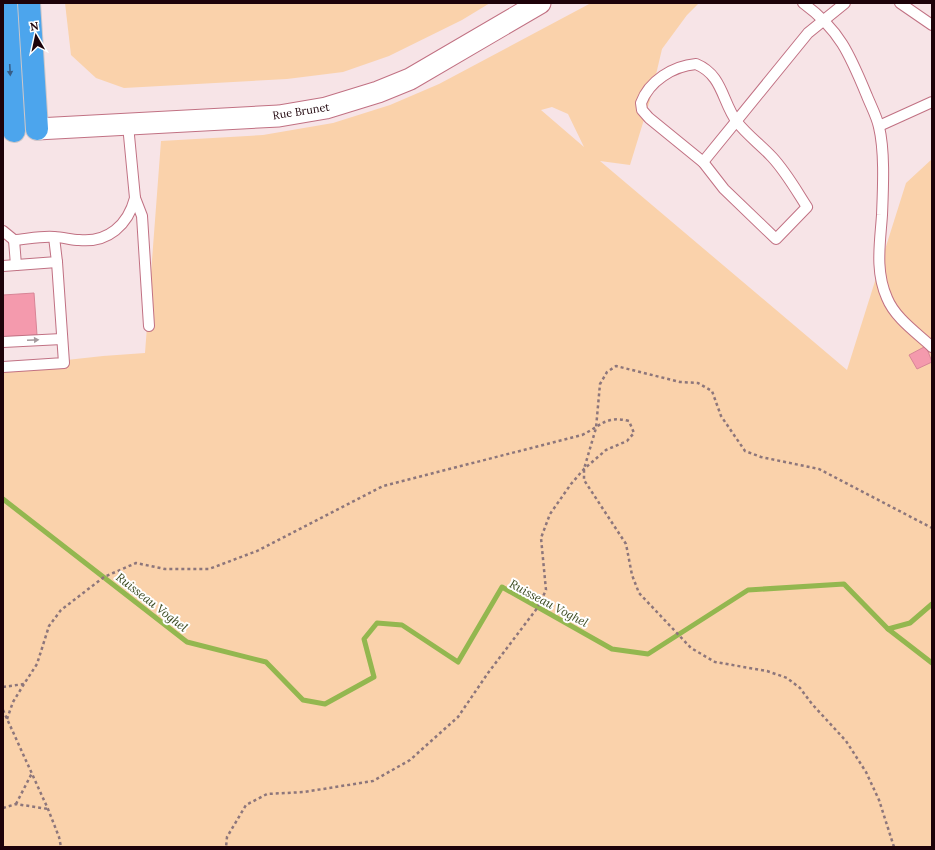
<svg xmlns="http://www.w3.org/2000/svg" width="935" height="850" font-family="Lora,serif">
	<rect width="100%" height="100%" fill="#f7e4e7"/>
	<g fill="#fad2ab" fill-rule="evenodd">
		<path d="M65,3H490L462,20L389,56L343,72L287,79L124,88L96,78L71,55Z"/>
		<path d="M591,3H699L687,15L662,49L650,100L630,165L600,161L847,370L906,183L932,159V847H3V367L103,356L145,353L161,141L263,135L333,123L390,105L439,84ZM552,107L568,114L584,147L541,110Z"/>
	</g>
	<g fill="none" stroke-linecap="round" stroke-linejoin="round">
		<g stroke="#93b74f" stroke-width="5">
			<path d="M3,499L187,642L266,662L303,700L325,704L374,677L364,639L377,623L402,625L458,662L502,587L612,649L648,654L748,590L844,584L888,629L910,623L932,604"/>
			<path d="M888,629L932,663"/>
		</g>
	</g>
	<g fill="#f49aad" stroke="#d88597">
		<path d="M34,293L37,335L3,337V295Z"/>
		<path d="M926,346L932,362L917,369L909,355Z"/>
	</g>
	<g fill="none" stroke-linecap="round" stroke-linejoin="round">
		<g stroke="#c17183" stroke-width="12">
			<g id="lane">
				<path d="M803,3C840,30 850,55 867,96C871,106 877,117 879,127C885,152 883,189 882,215C880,244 875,271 887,298C895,318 917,333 932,347"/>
				<path d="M900,3L932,25"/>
				<path d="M696,64C723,75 722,102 737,122C747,135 761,145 772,157C786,172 796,190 807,207L776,239L724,189L703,162L649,118L642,110L641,103C649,81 673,66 696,64Z"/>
				<path d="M879,126L932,102"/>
				<path d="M703,162L808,33L845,3"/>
				<path d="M135,198L142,216L149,326"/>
				<path d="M3,231L14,240C27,239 41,236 54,237C63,237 71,240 79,240C108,243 128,225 135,198L128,125"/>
				<path d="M14,240L16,265"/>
				<path d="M3,266L57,262L54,237"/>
				<path d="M3,342L62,339"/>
				<path d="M3,367L64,363L57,262"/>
			</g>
		</g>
		<g stroke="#c17183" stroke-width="23">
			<path id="street" d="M37,129L279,116L326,108L378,92L410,79L540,3"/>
		</g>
		<g stroke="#cdc7c9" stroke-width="24">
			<g id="highway">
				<path d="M6,3L14,131"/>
				<path d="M29,3L37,129"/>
			</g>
		</g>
		<g stroke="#8d767b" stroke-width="2.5" stroke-dasharray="3 3" stroke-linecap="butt">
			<path d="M3,687L24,684L37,664L49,626L61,610L104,577L136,563L165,569H209L257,551L383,486L582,435C601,426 606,415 629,421L634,433L627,441L606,450L584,469L571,484L550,514L541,538L546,590L538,607L488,673L458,717L410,760L373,781L304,792L267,794L246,805L227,837L226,847"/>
			<path d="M3,710L48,809L59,837L61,847"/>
			<path d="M7,719L13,702L24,684"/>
			<path d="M16,804L32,773"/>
			<path d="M3,808L16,804L48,809"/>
			<path d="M894,847L879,800L866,772L846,741L812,704L800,688L787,678L767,671L715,662L691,648L639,593L632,575L626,544L584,480V469L596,428L600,384L607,372L616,366L680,382L698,383L712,391L721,416L745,451L761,457L819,469L932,528"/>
		</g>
		<use href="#lane" stroke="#fff" stroke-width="10"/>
		<use href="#street" stroke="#fff" stroke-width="21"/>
		<use href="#highway" stroke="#4ca5ed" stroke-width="22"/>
	</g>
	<defs><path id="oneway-solid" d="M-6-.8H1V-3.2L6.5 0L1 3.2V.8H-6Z"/></defs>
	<use fill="#375c86" href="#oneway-solid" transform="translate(10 70) rotate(87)"/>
	<use fill="#a59a9d" href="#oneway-solid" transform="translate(33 340) rotate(-3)"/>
	<g text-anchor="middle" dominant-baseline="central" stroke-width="4" stroke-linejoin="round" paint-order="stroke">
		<g font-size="11" fill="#1d0209" stroke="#fff">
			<text transform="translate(301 111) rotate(-9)">Rue Brunet</text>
		</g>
		<g font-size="12" font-style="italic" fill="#38471d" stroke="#fff">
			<text transform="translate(152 602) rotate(38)">Ruisseau Voghel</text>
			<text transform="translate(549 603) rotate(28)">Ruisseau Voghel</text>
		</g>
	</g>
	<rect width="935" height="850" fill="none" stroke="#1d0209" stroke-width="8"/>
	<g transform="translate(36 36) rotate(351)" stroke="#ffffff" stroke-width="3" paint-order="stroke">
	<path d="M0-3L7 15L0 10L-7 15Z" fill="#1d0209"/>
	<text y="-6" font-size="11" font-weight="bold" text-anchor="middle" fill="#1d0209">N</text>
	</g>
</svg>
